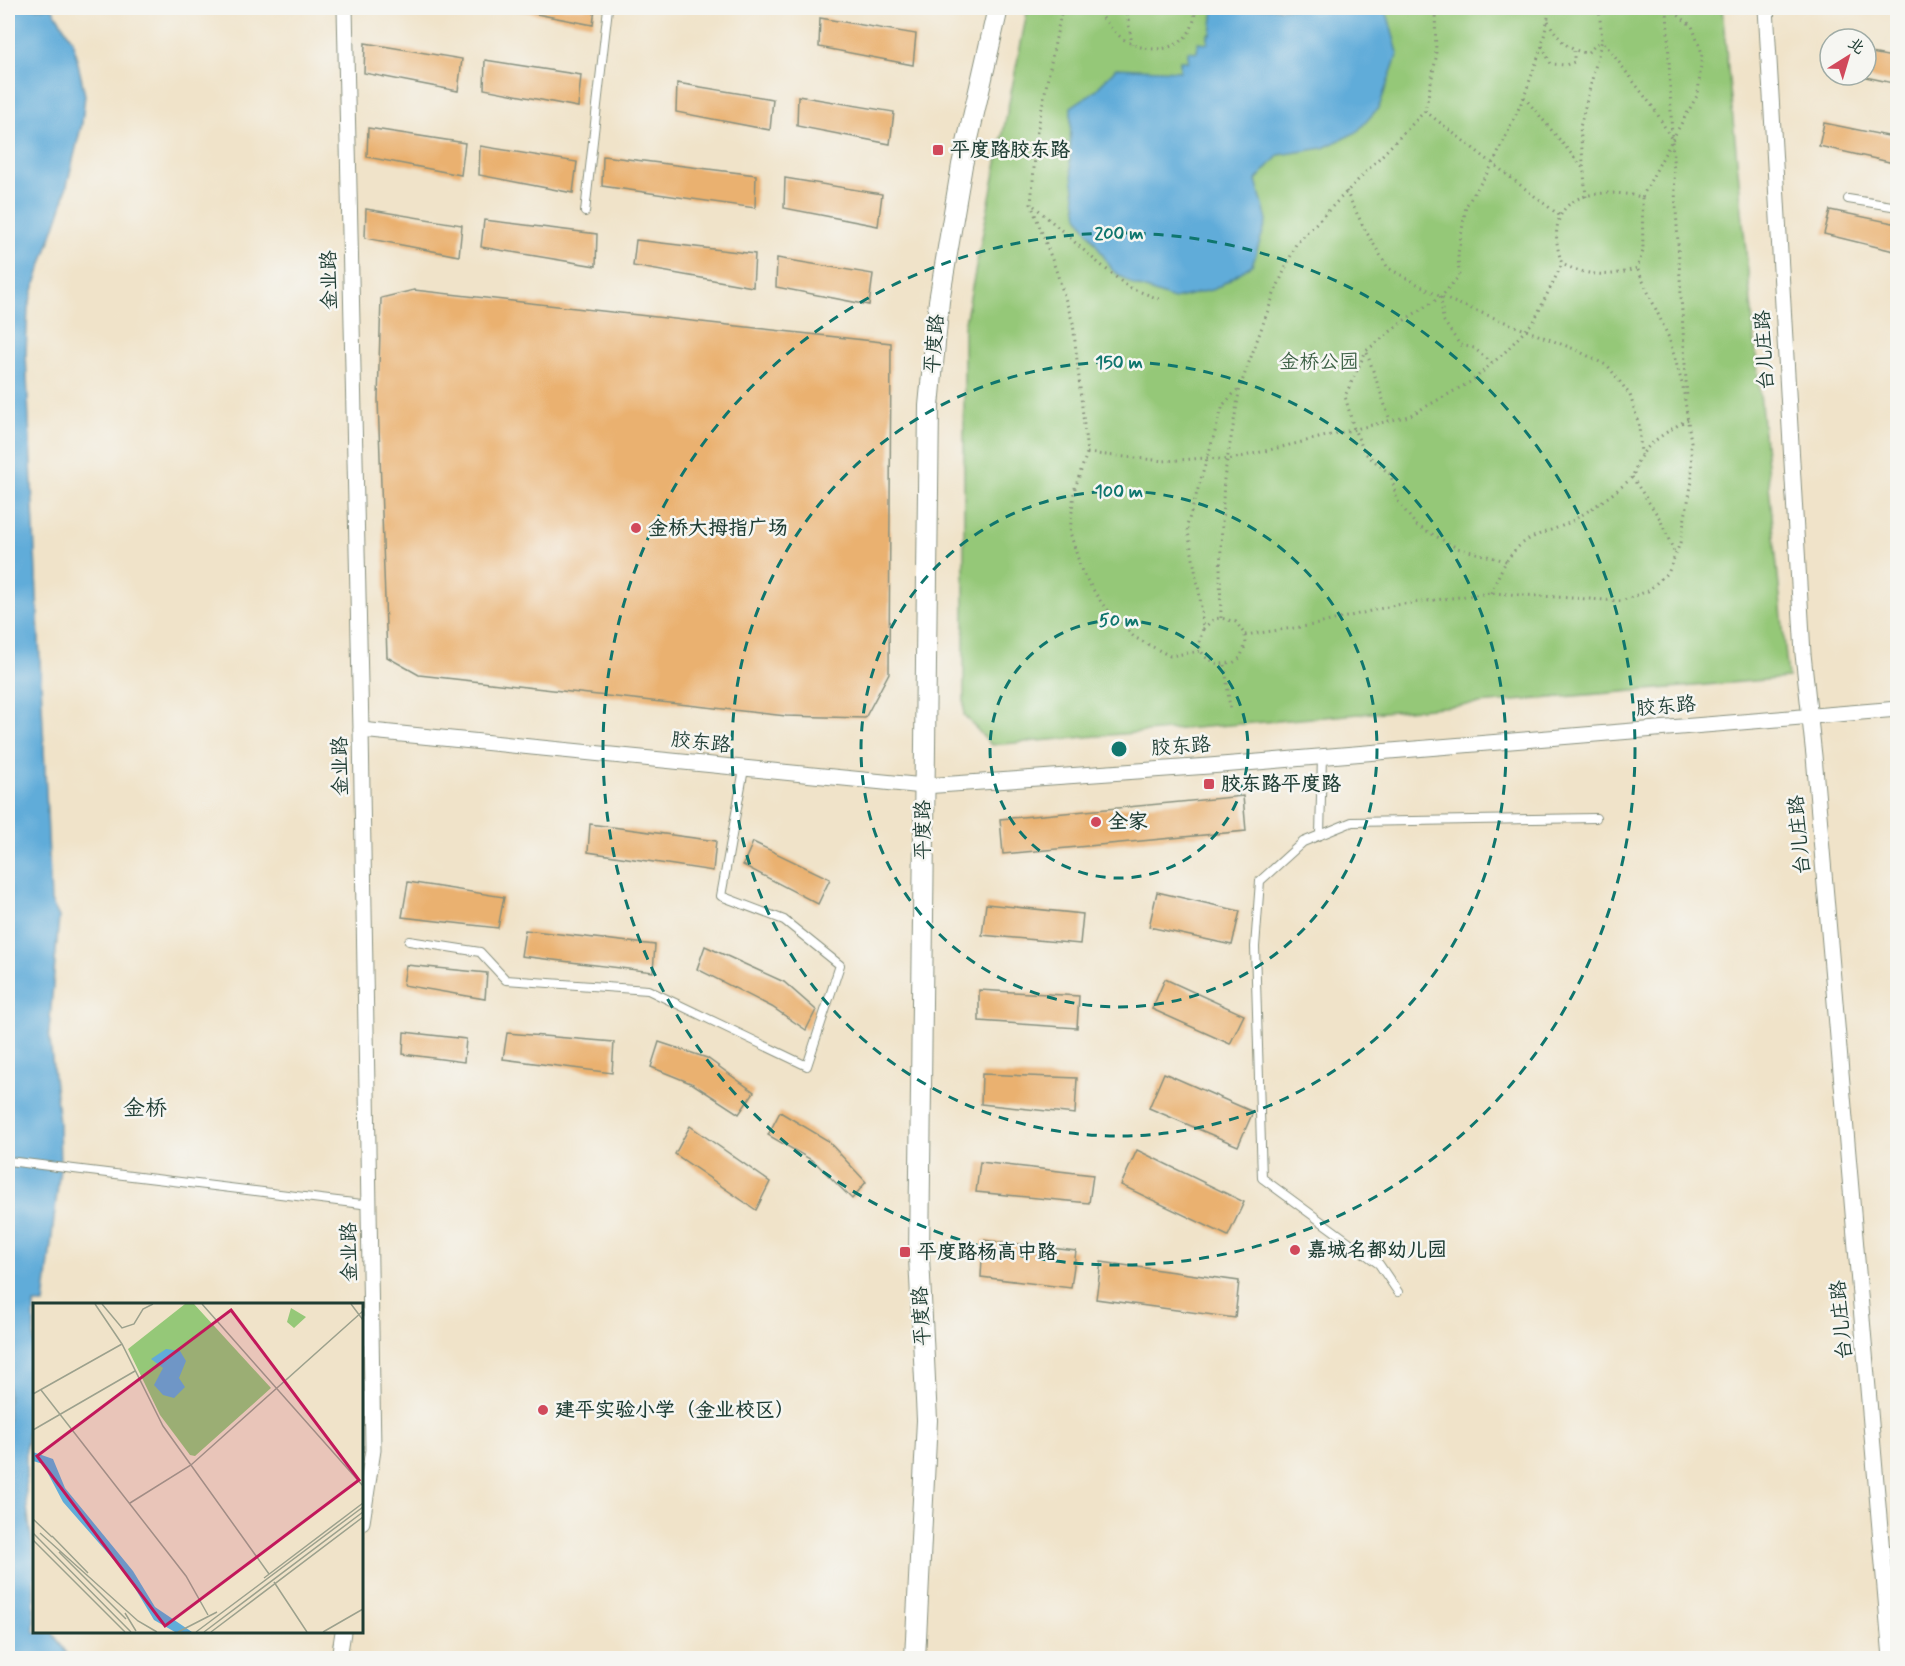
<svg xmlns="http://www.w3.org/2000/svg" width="1905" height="1666" font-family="Mynerve,'LXGW WenKai TC',sans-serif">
	<rect width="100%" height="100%" fill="#f6f6f2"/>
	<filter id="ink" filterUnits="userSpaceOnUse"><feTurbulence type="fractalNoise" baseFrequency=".0167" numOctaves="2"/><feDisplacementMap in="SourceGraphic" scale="12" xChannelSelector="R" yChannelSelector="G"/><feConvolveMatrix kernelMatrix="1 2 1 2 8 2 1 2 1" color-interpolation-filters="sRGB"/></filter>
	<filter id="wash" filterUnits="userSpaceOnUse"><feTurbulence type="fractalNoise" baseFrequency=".008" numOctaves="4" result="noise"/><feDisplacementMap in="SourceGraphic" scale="24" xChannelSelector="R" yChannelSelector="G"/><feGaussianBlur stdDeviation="1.35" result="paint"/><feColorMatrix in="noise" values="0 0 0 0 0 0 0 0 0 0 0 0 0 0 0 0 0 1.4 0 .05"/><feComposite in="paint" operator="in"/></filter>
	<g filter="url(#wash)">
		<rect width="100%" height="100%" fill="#f0e3c9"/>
		<path fill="#95c878" stroke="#5a8256" stroke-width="1.5" d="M1028,8H1722L1788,678L991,745L964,715V327Z"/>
		<g fill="#61acd9" stroke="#407486" stroke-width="1.5">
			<path d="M8,8H52L73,41L85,95L82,123L62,206L34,287L28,308L26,353L51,901L59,917L49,1031L59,1123L60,1168L44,1304H34V1383L26,1447V1499L34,1559V1632H52L70,1658H8Z"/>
			<path d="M1214,8H1382L1388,16L1398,53L1379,107L1357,132L1323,148L1279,155L1256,180L1267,220L1252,265L1215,289L1174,299L1134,285L1113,271L1078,216L1070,162L1071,107L1095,91L1116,68L1180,71V61H1188V51L1197,52L1198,42L1208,43V34H1211Z"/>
		</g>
		<g id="blocks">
			<g fill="#eab170">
				<path d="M506,8H595L593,25Z"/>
				<path d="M820,18L916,34L913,65L819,47Z"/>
				<path d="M365,43L462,59L458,91L364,73Z"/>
				<path d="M1866,52L1898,58V84L1861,76L1866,75Z"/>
				<path d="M485,60L581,75L578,107L484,89Z"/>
				<path d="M677,83L773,99L770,130L676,112Z"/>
				<path d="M798,96L894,112L890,144L797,126Z"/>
				<path d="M1824,123L1898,138V164L1819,146Z"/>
				<path d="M368,128L465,143L461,175L367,157Z"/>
				<path d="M480,146L577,162L573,193L479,175Z"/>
				<path d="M603,156L756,175L755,208L602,186Z"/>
				<path d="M785,178L882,194L878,226L784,208Z"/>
				<path d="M366,209L462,225L459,256L365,238Z"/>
				<path d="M1830,210L1898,224V252L1824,234Z"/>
				<path d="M484,220L597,234L596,266L481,247Z"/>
				<path d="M636,240L755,254L753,287L633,266Z"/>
				<path d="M777,258L873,274L869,305L776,287Z"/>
				<path d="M414,290L891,343L889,673L865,718L786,716L419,675L387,657L378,399L381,298Z"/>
				<path d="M1243,796L1246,831L1003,854L1000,819Z"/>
				<path d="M590,824L716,841L713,871L588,852Z"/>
				<path d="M753,842L830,879L818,904L743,865Z"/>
				<path d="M408,882L504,897L498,928L402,917Z"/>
				<path d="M1157,892L1240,911L1232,945L1149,927Z"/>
				<path d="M986,904L1083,914L1080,944L982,935Z"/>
				<path d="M525,930L655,945L653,972L521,956Z"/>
				<path d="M705,946L784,982L816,1010L806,1030L772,1007L697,969Z"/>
				<path d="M406,965L487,973L485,999L403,985Z"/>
				<path d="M1165,979L1244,1015L1230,1044L1152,1009Z"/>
				<path d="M979,990L1079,996L1077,1028L979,1021Z"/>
				<path d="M404,1032L466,1039L464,1062L403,1054Z"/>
				<path d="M507,1033L614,1042L612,1073L503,1059Z"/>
				<path d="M659,1042L707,1058L754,1092L739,1114L693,1084L651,1067Z"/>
				<path d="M1164,1073L1253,1112L1238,1146L1149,1108Z"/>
				<path d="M982,1074L1077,1078L1075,1114L981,1104Z"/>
				<path d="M780,1112L827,1140L866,1182L852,1199L815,1162L768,1135Z"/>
				<path d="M690,1126L770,1182L756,1210L675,1154Z"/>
				<path d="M1137,1150L1244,1202L1228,1236L1121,1185Z"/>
				<path d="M980,1162L1093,1175L1089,1203L976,1192Z"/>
				<path d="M983,1240L1076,1251L1071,1288L981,1277Z"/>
				<path d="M1101,1262L1239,1281L1235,1318L1096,1299Z"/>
			</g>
		</g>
	</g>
	<g filter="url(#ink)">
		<use href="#blocks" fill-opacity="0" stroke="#88907e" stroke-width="1.5"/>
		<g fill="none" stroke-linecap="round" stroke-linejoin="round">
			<g stroke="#88907e" stroke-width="10">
				<g id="service">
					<path d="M1848,199L1898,207"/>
					<path d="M585,212L608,8"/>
					<path d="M1320,835L1322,756"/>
					<path d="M409,941L480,952L506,980L648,990L807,1066L840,965L784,920L721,896L744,769"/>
					<path d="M8,1161L370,1205"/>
					<path d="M1398,1292L1379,1264L1262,1178L1255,947L1260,881L1303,842L1352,822L1596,818"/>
				</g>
			</g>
			<g stroke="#88907e" stroke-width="17">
				<g id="minor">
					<path d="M345,8L361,730L373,1450L362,1522"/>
					<path d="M1766,8L1803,654L1814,756L1891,1658"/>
					<path d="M361,730L924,786L1209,766L1898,709"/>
					<path d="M339,1658L343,1632"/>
				</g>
			</g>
			<g stroke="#88907e" stroke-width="22">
				<path id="tertiary" d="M915,1658L927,1420L919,1257L929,406L939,301L962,165L998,8"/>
			</g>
			<g stroke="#88907e" stroke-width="3" stroke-dasharray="1.5 4.5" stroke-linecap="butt">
				<path d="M1062,8L1037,132L1031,204L1056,270L1073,323L1087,453L1074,491L1070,532L1082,572L1103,605L1134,637L1170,656L1201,651"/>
				<path d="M1096,8C1105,21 1116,37 1132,44C1163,57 1196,44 1195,8"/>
				<path d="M1126,8L1132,44"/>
				<path d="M1599,8L1602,40L1655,110L1672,140"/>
				<path d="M1667,8L1672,138"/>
				<path d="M1669,8L1692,26L1702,53L1698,94L1672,140"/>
				<path d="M1548,21C1558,38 1566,50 1587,53L1600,41"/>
				<path d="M1542,46L1551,64L1566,65L1574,62V51"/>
				<path d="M1524,97L1583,168"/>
				<path d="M1425,111L1559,215"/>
				<path d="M1346,191L1364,228L1388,268L1441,297L1574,349L1608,366L1630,395L1639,425L1641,455"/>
				<path d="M1586,197L1580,127L1602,40"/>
				<path d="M1642,197L1672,140L1687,398"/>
				<path d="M1034,206L1096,261L1128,287L1159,299"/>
				<path d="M1441,297L1443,320L1460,345L1474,348L1492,363"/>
				<path d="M1367,353L1390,420"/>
				<path d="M1087,453L1164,461L1207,458L1228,460L1409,416L1472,381L1504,353L1534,321L1562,264C1540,198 1588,185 1642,197L1643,251L1637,268C1611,278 1587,276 1562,264"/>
				<path d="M1632,477L1660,519L1675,554"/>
				<path d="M1506,561L1457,548L1416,525L1397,500L1391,475L1365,453L1354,429L1345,396L1366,351L1406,319L1441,297L1459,276L1458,254L1466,206L1493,164L1524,97L1542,46L1550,8"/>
				<path d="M1491,593C1498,577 1504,561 1516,549C1532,532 1559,531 1577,518C1589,511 1625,486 1632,477C1636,471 1636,462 1641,456C1651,440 1672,429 1688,419"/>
				<path d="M1221,618L1220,571L1224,478L1240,387L1274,294L1296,244L1425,111L1436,58L1435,8"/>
				<path d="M1203,629L1214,619L1221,618L1236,622L1245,635L1246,644L1240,658L1233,663L1218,664L1205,657L1201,651L1199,643L1203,629L1200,597L1187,526L1223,405L1238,389"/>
				<path d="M1245,635L1314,625L1395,605L1491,593L1621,601L1648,591L1669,571L1680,543L1692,481L1691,442L1683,387L1669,338L1637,268"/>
				<path d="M1225,665L1230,709"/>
			</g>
			<use href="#service" stroke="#fff" stroke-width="8"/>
			<use href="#minor" stroke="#fff" stroke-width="15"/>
			<use href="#tertiary" stroke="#fff" stroke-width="20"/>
		</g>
	</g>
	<g fill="none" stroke="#0f766e" stroke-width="3" stroke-dasharray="10 8">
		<circle cx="1119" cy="749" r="129"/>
		<circle cx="1119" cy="749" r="258"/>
		<circle cx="1119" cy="749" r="387"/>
		<circle cx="1119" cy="749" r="516"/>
	</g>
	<g fill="#d1495b" stroke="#f6f6f2" stroke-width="2">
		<rect x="932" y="144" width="12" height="12" rx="3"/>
		<circle cx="636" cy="528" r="6"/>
		<rect x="1203" y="778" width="12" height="12" rx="3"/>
		<circle cx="1096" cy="822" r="6"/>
		<circle cx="1295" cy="1250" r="6"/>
		<rect x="899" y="1246" width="12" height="12" rx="3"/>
		<circle cx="543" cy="1410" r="6"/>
	</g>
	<g text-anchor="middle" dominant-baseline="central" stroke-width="5" stroke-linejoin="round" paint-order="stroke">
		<g font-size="20" font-weight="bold" fill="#1f3d34" stroke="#f6f6f2" text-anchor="start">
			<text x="950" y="150">平度路胶东路</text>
			<text x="648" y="528">金桥大拇指广场</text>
			<text x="1221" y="784">胶东路平度路</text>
			<text x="1108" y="822">全家</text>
			<text x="1307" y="1250">嘉城名都幼儿园</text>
			<text x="917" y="1252">平度路杨高中路</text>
			<text x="555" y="1410">建平实验小学（金业校区）</text>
		</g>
		<g font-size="20" fill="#1f3d34" stroke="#f6f6f2">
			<text transform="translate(330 280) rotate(-91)">金业路</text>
			<text transform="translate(935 344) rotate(-85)">平度路</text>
			<text transform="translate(1765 350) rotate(-93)">台儿庄路</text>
			<text transform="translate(1666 707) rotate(-5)">胶东路</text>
			<text transform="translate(701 743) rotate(6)">胶东路</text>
			<text transform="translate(1181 747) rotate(-4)">胶东路</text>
			<text transform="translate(341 766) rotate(-91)">金业路</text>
			<text transform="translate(923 830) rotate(-90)">平度路</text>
			<text transform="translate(1800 835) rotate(-95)">台儿庄路</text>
			<text transform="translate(350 1252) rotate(-91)">金业路</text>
			<text transform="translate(922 1316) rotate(-93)">平度路</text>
			<text transform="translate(1842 1320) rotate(-95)">台儿庄路</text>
		</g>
		<g font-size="20" fill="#3c6045" stroke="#f6f6f2">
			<text x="1319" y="362">金桥公园</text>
		</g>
		<g font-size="22" fill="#1f3d34" stroke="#f6f6f2">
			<text x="145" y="1109">金桥</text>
		</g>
	</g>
	<g transform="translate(33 1303)">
		<rect width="330" height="330" fill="#f0e3c9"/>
		<path d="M152,1H161L238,85L162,153L157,152L127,112L95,46ZM258,5L273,14L261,25L254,19Z" fill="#95c878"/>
		<path d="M133,46L147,48L153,58L146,75L152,84L141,95L130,92L121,82L130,65L118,56ZM0,149L20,156L32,185L100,268L122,304L159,329H142L121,317L94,272L30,199L10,161L0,158Z" fill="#61acd9"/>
		<path fill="none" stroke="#9ca18d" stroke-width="1.5" d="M62,1L89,41L130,123L236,271M69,1L89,25L101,21L110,6L120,1M169,1L330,183M318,1L330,17M8,87L153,273L175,312M0,91L89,41M0,127L102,68M97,200L158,162L330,8M0,216L19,234M0,230L98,329M7,230L105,318L124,329M19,233L55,270M0,237L92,329M26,249L93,316M231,275L330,200M241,279L274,329M92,310L103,328M145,329L184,309M163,329L330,204M171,329L330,209M178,329L330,214M290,329L330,306"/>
		<path fill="#c2185b" fill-opacity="0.15" stroke="#c2185b" stroke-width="3" d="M198,7L326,177L132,323L4,153Z"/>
		<rect width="330" height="330" fill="none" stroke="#1f3d34" stroke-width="3"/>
	</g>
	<circle cx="1119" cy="749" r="9" fill="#0f766e" stroke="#f6f6f2" stroke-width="3"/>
	<g font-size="18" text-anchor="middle" font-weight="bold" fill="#0f766e" stroke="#f6f6f2" stroke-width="5" stroke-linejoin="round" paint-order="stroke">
		<text x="1119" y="239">200 m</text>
		<text x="1119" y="368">150 m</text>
		<text x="1119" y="497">100 m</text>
		<text x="1119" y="626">50 m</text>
	</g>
	<rect width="1905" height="1666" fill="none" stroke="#f6f6f2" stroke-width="30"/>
	<g transform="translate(1848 57) rotate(37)"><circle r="28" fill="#f6f6f2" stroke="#a0aca6" stroke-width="1.5"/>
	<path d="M0-4.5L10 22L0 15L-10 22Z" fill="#d1495b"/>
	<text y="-9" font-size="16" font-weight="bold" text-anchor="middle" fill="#1f3d34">北</text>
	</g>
</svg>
